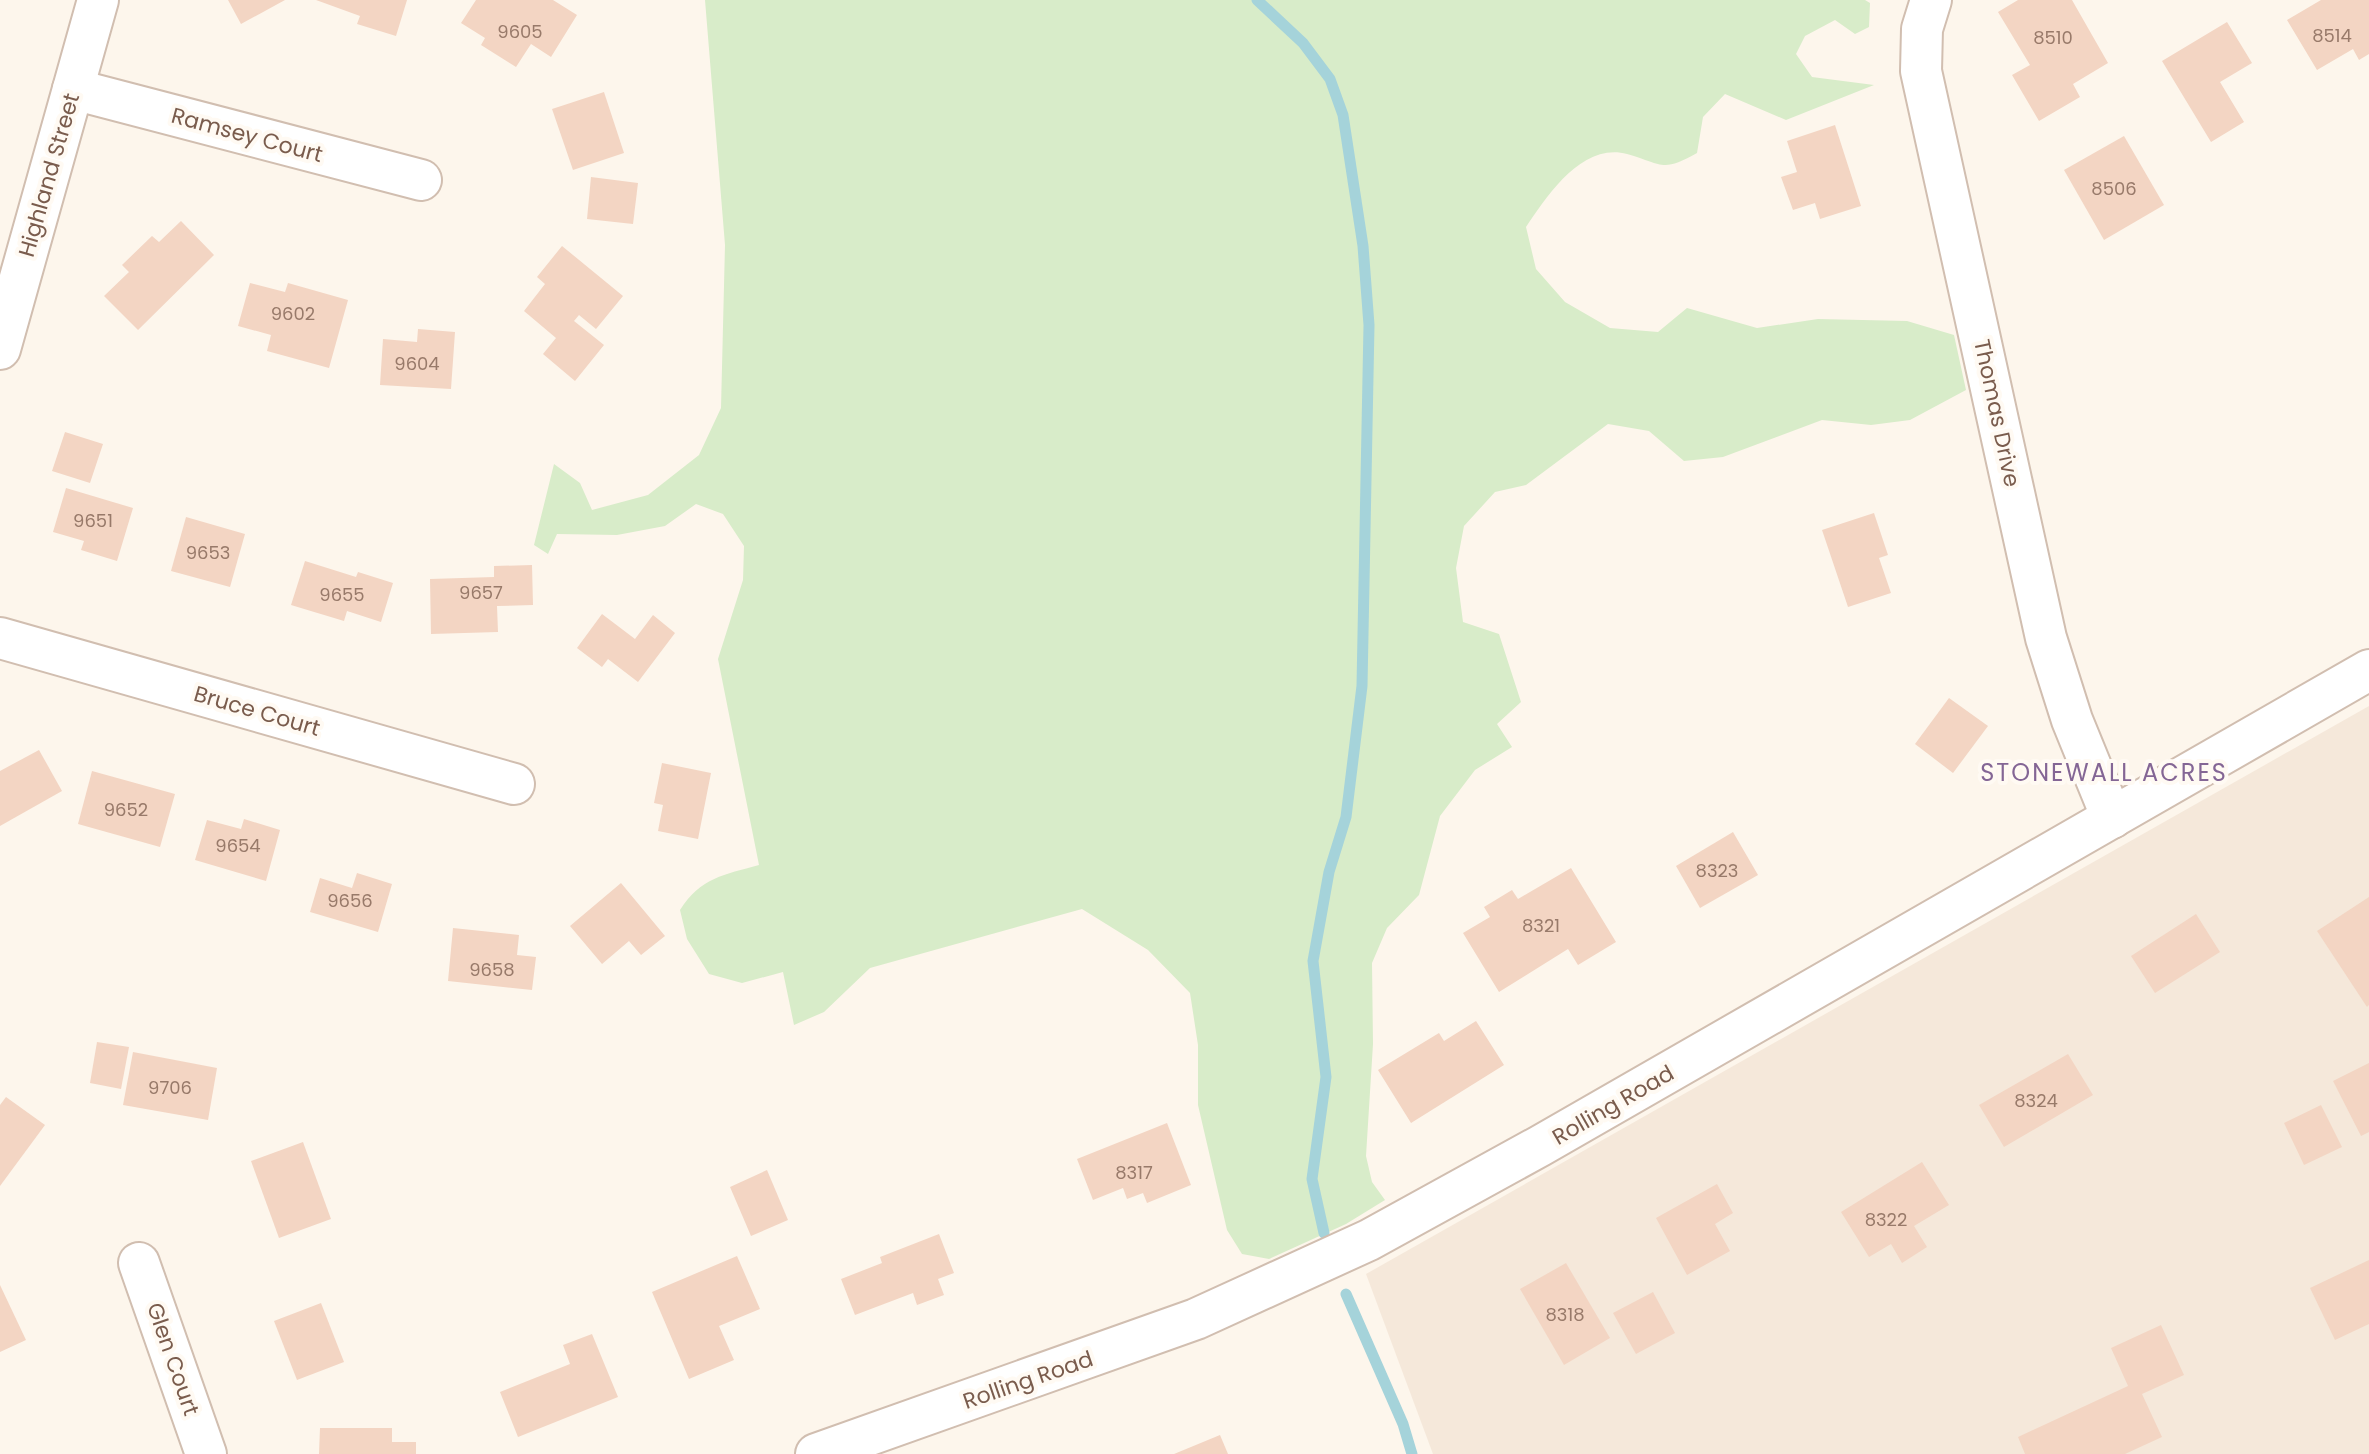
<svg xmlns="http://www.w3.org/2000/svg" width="2369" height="1454" font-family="Poppins,sans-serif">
	<rect width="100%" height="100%" fill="#fdf6ec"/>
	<path fill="#f5e8da" d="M2369,706V1454H1433L1366,1274Z"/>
	<path fill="#d8ecc9" d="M705,0H1865L1870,3L1869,27L1855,34L1835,20L1805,36L1796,54L1812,77L1874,85L1786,120L1725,94L1703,117L1697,153C1662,173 1662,164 1627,154C1582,142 1547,196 1526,227L1536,269L1565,302L1610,328L1658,332L1687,308L1757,328L1818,319L1907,321L1954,335L1966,390L1910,420L1871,425L1822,420L1723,457L1684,461L1649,431L1608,424L1526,485L1495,492L1464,526L1456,568L1463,622L1499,634L1521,702L1497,724L1512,747L1475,770L1440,816L1419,895L1387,928L1372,963L1373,1044L1366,1156L1372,1182L1385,1200L1346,1224L1269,1259L1242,1254L1227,1230L1198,1105V1045L1190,993L1148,950L1082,909L870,968L824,1012L794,1025L783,972L742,983L709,974L687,939L680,910C701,877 724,875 759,865L718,659L743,580L744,546L723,514L696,504L665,526L617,535L557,534L548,554L534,545L554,464L580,483L592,510L648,495L699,455L721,408L725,245Z"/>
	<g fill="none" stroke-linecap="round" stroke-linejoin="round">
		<g stroke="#a5d3da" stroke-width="11">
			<path d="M1257,0L1303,43L1330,79L1343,115L1363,246L1369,325L1362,686L1346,817L1329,872L1313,961L1326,1077L1312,1179L1324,1233"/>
			<path d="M1346,1294L1403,1424L1412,1454"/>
		</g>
	</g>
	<g fill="#f3d5c3">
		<path d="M228,0H285L241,24Z"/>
		<path d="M316,0H407L396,36L357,24L360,16Z"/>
		<path d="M476,0H553L577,15L551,57L531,44L516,67L481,45L485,38L461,23Z"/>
		<path d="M2018,0H2072L2108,63L2073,84L2080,97L2039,121L2012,75L2030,65L1998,12Z"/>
		<path d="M2321,0H2369V54L2359,60L2353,49L2317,70L2287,20Z"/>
		<path d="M2227,22L2252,63L2220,82L2244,122L2211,142L2162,61Z"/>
		<path d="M604,92L624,153L573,170L552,109Z"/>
		<path d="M1835,125L1861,206L1820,219L1815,203L1793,210L1781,177L1797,172L1787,141Z"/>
		<path d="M2124,136L2164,205L2104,240L2064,170Z"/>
		<path d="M591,177L638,183L633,224L587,219Z"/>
		<path d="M181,221L214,255L138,330L104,296L129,272L122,265L152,236L159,242Z"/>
		<path d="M562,246L623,296L596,329L579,315L574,321L604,345L575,381L543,354L556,338L524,311L545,284L537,277Z"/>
		<path d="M250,283L285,292L288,283L348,300L329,368L267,351L271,335L238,326Z"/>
		<path d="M418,329L455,332L451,389L380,385L383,339L417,342Z"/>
		<path d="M65,432L103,444L90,483L52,471Z"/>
		<path d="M66,488L133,508L117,561L81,550L84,541L53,532Z"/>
		<path d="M1874,513L1888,555L1879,558L1891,593L1848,607L1822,530Z"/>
		<path d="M186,517L245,534L230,587L171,571Z"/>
		<path d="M305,561L356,577L358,572L393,583L381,622L347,611L344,621L291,605Z"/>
		<path d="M532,565L533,605L497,606L498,632L431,634L430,579L494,577V566Z"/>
		<path d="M602,614L635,639L653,615L675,633L638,682L608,659L602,667L577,648Z"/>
		<path d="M1949,698L1988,726L1953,773L1915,744Z"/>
		<path d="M39,750L62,791L0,826V771Z"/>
		<path d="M662,763L711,773L698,839L658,831L663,805L654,803Z"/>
		<path d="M92,771L175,794L160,847L78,824Z"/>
		<path d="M244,819L280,830L266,881L195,860L207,820L241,829Z"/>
		<path d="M1733,832L1758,875L1700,908L1676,866Z"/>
		<path d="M1571,868L1616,942L1578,965L1568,949L1499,992L1463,933L1490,917L1484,907L1512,890L1518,899Z"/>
		<path d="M357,873L392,884L378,932L310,912L320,878L352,888Z"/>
		<path d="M621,883L665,936L641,955L629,941L602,964L570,926Z"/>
		<path d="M2369,897V1005L2367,1007L2317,931Z"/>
		<path d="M2196,914L2220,952L2155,993L2131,956Z"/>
		<path d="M453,928L519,935L517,955L536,957L532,990L448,981Z"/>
		<path d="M1476,1021L1504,1065L1411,1123L1378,1070L1439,1033L1444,1041Z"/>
		<path d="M97,1042L129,1047L121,1089L90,1083Z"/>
		<path d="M133,1052L217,1068L208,1120L123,1105Z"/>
		<path d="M2068,1054L2093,1095L2004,1147L1979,1105Z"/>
		<path d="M2369,1063V1132L2361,1136L2333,1081Z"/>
		<path d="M6,1097L45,1125L0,1186V1105Z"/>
		<path d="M2321,1105L2342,1147L2304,1165L2284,1123Z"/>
		<path d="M1167,1123L1191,1185L1147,1203L1143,1193L1127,1199L1123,1188L1093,1200L1077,1159Z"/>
		<path d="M303,1142L331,1219L279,1238L251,1161Z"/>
		<path d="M1922,1162L1949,1205L1914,1226L1927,1247L1902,1263L1891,1244L1869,1257L1841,1212Z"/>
		<path d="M767,1170L788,1220L751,1236L730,1187Z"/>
		<path d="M1717,1184L1733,1213L1715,1224L1730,1251L1687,1275L1656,1218Z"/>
		<path d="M939,1234L954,1273L938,1279L944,1295L917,1305L913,1293L855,1315L841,1279L882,1263L880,1257Z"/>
		<path d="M737,1256L760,1309L719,1326L734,1360L689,1379L652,1292Z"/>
		<path d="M2369,1260V1324L2335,1340L2310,1288Z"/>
		<path d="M1566,1263L1610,1338L1564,1365L1520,1289Z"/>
		<path d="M0,1285L26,1340L0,1352Z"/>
		<path d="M1653,1292L1675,1333L1636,1354L1613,1313Z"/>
		<path d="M321,1303L344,1362L297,1380L274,1321Z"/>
		<path d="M2161,1325L2184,1375L2142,1394L2162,1437L2125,1454H2025L2018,1437L2128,1386L2111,1348Z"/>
		<path d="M592,1334L618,1397L518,1437L500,1392L570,1364L563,1345Z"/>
		<path d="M320,1428H392V1442H416V1454H319Z"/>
		<path d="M1220,1435L1228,1454H1174Z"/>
	</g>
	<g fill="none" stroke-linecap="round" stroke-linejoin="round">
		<g stroke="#d1beb0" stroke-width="44">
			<g id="minor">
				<path d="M1931,0L1922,29L1921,71L2046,638L2072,720L2112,818"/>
				<path d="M73,89L421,180"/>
				<path d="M0,349L98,0"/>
				<path d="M0,638L514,784"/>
				<path d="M139,1263L206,1454"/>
				<path d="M816,1454L1196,1319L1369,1240L1540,1146L2369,670"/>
			</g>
		</g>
		<use href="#minor" stroke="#fff" stroke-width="40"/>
	</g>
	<g text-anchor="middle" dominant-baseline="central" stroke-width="8" stroke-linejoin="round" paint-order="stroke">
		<g font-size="18" fill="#987a6a">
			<text x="520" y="31">9605</text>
			<text x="2332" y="35">8514</text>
			<text x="2053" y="37">8510</text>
			<text x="2114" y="188">8506</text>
			<text x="293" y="313">9602</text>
			<text x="417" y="363">9604</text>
			<text x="93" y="520">9651</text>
			<text x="208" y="552">9653</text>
			<text x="481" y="592">9657</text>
			<text x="342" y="594">9655</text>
			<text x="126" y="809">9652</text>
			<text x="238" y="845">9654</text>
			<text x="1717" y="870">8323</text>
			<text x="350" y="900">9656</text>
			<text x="1541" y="925">8321</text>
			<text x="492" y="969">9658</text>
			<text x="170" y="1087">9706</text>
			<text x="2036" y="1100">8324</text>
			<text x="1134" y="1172">8317</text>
			<text x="1886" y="1219">8322</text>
			<text x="1565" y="1314">8318</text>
		</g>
		<g font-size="22" fill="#7a5c4d" stroke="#fffaf3">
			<text transform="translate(247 135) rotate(15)">Ramsey Court</text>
			<text transform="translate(49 175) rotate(-74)">Highland Street</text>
			<text transform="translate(1997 413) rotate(78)">Thomas Drive</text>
			<text transform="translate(257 711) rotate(16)">Bruce Court</text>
			<text transform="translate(1613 1105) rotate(-30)">Rolling Road</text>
			<text transform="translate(173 1359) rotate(71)">Glen Court</text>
			<text transform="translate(1028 1380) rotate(-19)">Rolling Road</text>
		</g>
		<g font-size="24" letter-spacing="2" fill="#846695" stroke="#fffaf3">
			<text x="2104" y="772">STONEWALL ACRES</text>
		</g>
	</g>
</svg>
